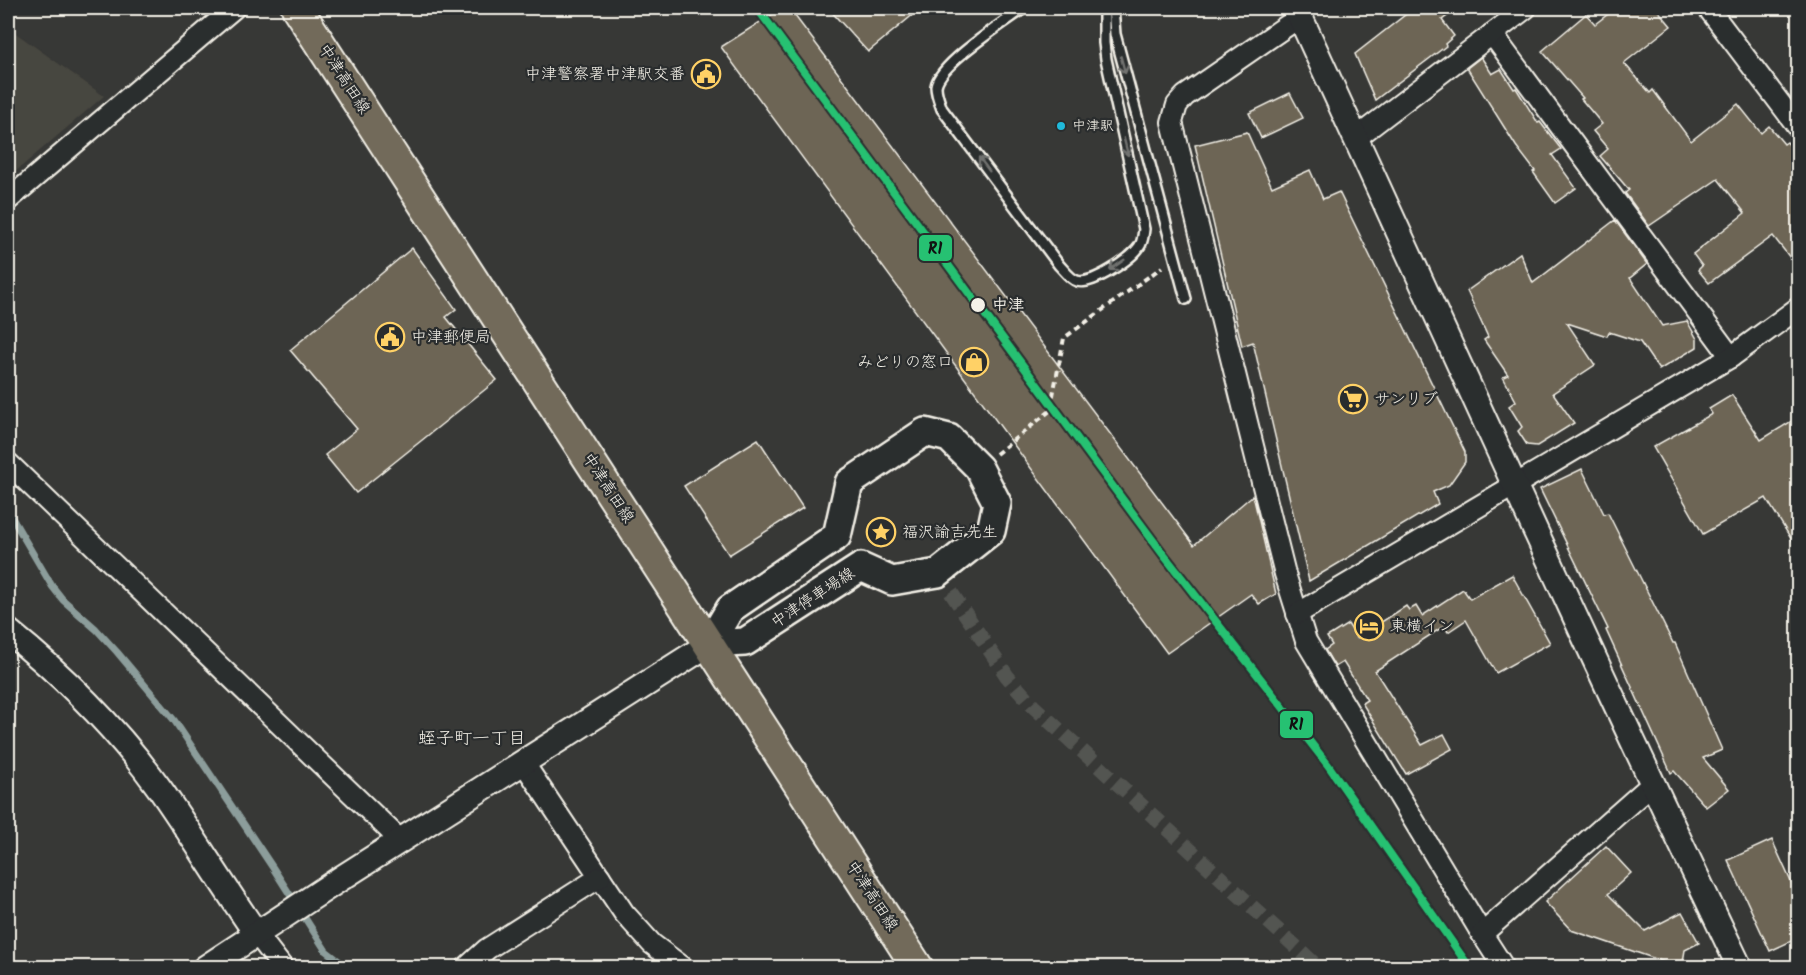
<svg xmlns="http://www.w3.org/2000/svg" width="1806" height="975" font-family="Kalam,'Klee One',sans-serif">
	<rect width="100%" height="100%" fill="#373836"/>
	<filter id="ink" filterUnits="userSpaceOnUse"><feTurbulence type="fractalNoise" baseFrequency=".0167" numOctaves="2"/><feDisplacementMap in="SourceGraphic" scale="12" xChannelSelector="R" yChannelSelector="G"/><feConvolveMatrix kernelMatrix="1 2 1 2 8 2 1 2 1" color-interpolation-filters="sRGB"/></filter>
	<g filter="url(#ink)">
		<path fill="#47463f" d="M8,8H16L10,29L104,96L8,178Z"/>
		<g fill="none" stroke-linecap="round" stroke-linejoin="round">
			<path stroke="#8c9d9b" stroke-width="7" d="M8,511L52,586L63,600L96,629L117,652L174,720L273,868L326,951L348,968"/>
		</g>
		<g fill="#6d6555" stroke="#f4f1e8" stroke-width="1.5">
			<path d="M782,8H789L1194,545L1253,495L1276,594L1259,604L1251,594L1167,653L721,47Z"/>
			<path d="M828,8H921L868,52Z"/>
			<path d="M1414,8H1458L1442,20L1454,36L1445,44L1446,46L1375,100L1355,54Z"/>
			<path d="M1616,8H1656L1671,26L1624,63L1650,93L1653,90L1691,141L1738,104L1761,133L1769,126L1784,144L1787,142L1798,156V268L1773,236L1709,283L1698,270L1702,266L1693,254L1745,213L1718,179L1649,226L1625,193L1629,190L1600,156L1608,149L1593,131L1602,124L1581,99L1583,98L1542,51L1586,14L1595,24Z"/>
			<path d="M1481,57L1492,74L1501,69L1514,89L1516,88L1538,123L1540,122L1561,149L1552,155L1576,188L1555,203L1533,172L1535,171L1516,146L1467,68Z"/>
			<path d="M1290,93L1303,118L1261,138L1249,113Z"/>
			<path d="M1247,132L1272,187L1310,170L1323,199L1339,192L1465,452V462L1449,485L1433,492L1438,504L1309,581L1253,342L1242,346L1195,145Z"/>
			<path d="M1615,220L1647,264L1630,278L1662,326L1687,321L1697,339V347L1659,370L1640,342L1609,332L1607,336L1567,323L1595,365L1553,393L1574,423L1537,446L1527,445L1518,431L1522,427L1509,406L1516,401L1503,377L1508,375L1484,340L1488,337L1467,291L1520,253L1533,283Z"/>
			<path d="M412,248L456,309L446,317L497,380L356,493L325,455L357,429L290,350Z"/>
			<path d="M1732,395L1761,440L1798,417V550L1766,498L1703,534L1653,447L1712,414L1709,409Z"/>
			<path d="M758,439L803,508L729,555L684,486Z"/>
			<path d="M1582,469L1604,514L1608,513L1673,643H1675L1722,750L1703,758L1729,789L1706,807L1674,771L1671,773L1606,630L1608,629L1540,489Z"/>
			<path d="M1512,575L1550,643L1496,673L1466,620L1448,632L1444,626L1375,671L1422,745L1444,734L1452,749L1406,774L1362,703L1367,700L1343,662L1335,667L1325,650L1332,645L1327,637L1348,624L1357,638L1406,606L1409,610L1416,606L1422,616L1463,589L1470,599Z"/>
			<path d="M1772,840L1798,897V938L1770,951L1728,860Z"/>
			<path d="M1606,846L1631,873L1608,894L1645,931L1682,912L1699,943L1685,950L1682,968L1571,930L1545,902Z"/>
		</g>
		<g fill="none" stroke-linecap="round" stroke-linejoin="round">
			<path stroke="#535451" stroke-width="15" stroke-dasharray="15 8" stroke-linecap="butt" d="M938,573L1007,676L1033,706L1319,968"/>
			<g stroke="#f4f1e8" stroke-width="14">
				<g id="service">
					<path d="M1024,8C1005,22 939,64 936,86C936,94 939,101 942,109L1059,265C1064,270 1070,279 1077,281C1091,286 1131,259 1139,247C1143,242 1143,236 1144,229L1106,59L1104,43V8"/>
					<path d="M1113,8L1115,34L1186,299"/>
				</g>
			</g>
			<g stroke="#f4f1e8" stroke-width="24">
				<g id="minor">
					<path d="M1708,8L1798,127"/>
					<path d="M1301,16L1185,96L1177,105L1172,122L1285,574L1306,641L1482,934L1504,968"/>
					<path d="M1492,34L1731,357"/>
					<path d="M1356,138L1526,8"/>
					<path d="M8,200L234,8"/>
					<path d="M8,463L400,840"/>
					<path d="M1297,614L1731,357L1798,308"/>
					<path d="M523,762L624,913L652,944L684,968"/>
					<path d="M256,933L283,968"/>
					<path d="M1482,934L1652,784"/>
					<path d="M466,968L487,949L600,877"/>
				</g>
			</g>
			<g stroke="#f4f1e8" stroke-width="28">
				<g id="tertiary">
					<path d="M1296,8C1443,328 1588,650 1740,968"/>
					<path d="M8,631C65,677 117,729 160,789C193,836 223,886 256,933"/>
					<path d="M205,968L340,879L709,644"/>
				</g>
			</g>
			<g stroke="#f4f1e8" stroke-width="32">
				<path id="secondary" d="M925,432L949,438L979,468L997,503L991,531L938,573L892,581L861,567L745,642L709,644L730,609L837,536L849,483Z"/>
			</g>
			<g stroke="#f4f1e8" stroke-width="34">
				<path id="primary" d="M297,8L918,968"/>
			</g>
			<path stroke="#f4f1e8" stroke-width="4" stroke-dasharray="6 4.5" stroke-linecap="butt" d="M996,454L1050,411L1064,338L1162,267"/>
			<use href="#service" stroke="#2a2d2e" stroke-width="9"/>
			<use href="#minor" stroke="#2a2d2e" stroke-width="20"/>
			<use href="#tertiary" stroke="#2a2d2e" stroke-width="24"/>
			<use href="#secondary" stroke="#2a2d2e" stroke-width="27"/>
			<use href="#primary" stroke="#726b5a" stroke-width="30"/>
			<g stroke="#2a2d2e" stroke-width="12">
				<path id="rail-1" d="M757,8L1163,554L1328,765L1470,968"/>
			</g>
			<use href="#rail-1" stroke="#26c172" stroke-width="8"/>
		</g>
		<defs><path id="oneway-shaft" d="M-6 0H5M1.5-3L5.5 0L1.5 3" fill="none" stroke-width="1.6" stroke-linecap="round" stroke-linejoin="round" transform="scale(1.5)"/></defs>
		<g stroke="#71726f">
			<use href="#oneway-shaft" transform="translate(1123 65) rotate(75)"/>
			<use href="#oneway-shaft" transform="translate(1126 147) rotate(76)"/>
			<use href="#oneway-shaft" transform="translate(984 164) rotate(-127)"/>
			<use href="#oneway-shaft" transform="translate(1117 265) rotate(145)"/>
		</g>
	</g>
	<defs>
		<g id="civic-ring" transform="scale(1.5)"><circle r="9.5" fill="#2a2d2e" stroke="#ffd166" stroke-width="1.5"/><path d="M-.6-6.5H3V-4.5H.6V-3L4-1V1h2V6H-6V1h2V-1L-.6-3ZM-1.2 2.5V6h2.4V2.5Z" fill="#ffd166"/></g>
		<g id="shop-ring" transform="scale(1.5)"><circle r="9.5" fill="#2a2d2e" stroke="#ffd166" stroke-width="1.5"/><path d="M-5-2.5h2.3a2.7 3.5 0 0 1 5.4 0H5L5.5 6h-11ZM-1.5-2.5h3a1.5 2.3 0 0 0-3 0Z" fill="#ffd166"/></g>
		<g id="supermarket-ring" transform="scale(1.5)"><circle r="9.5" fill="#2a2d2e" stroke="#ffd166" stroke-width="1.5"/><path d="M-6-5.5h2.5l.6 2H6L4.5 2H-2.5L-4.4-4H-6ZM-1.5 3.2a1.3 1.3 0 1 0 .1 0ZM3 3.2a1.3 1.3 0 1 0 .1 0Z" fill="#ffd166"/></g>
		<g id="sight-ring" transform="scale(1.5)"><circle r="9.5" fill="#2a2d2e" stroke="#ffd166" stroke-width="1.5"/><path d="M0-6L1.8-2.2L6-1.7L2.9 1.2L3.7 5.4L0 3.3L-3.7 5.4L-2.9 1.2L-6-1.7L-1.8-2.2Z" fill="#ffd166"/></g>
		<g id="hotel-ring" transform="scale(1.5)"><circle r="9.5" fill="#2a2d2e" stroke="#ffd166" stroke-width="1.5"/><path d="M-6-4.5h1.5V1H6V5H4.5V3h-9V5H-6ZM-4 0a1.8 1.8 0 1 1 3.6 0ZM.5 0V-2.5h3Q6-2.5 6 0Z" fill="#ffd166"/></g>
	</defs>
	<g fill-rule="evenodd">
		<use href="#civic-ring" x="706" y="74"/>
		<use href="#civic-ring" x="390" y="337"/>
		<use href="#shop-ring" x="974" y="362"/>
		<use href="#supermarket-ring" x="1353" y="399"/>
		<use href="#sight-ring" x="881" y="532"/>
		<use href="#hotel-ring" x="1369" y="626"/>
	</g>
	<circle fill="#20b9da" stroke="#2a2d2e" stroke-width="2" cx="1061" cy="126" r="5"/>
	<circle fill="#f4f1e8" stroke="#2a2d2e" stroke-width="2" cx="978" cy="305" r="8"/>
	<g text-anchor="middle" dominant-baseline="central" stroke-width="4.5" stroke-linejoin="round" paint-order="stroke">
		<g font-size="14" fill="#f4f1e8" stroke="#2a2d2e" text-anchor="start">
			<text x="1072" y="126">中津駅</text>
		</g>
		<g font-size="16" fill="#f4f1e8" stroke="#2a2d2e" text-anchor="start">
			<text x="685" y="74" text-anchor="end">中津警察署中津駅交番</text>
			<text x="411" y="337">中津郵便局</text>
			<text x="953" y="362" text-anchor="end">みどりの窓口</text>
			<text x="1374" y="399">サンリブ</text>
			<text x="902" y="532">福沢諭吉先生</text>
			<text x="1390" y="626">東横イン</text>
		</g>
		<g font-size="16" fill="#f4f1e8" stroke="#2a2d2e">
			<text transform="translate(344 79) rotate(57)">中津高田線</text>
			<text transform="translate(608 488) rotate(57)">中津高田線</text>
			<text transform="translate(813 598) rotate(-33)">中津停車場線</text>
			<text transform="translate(872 896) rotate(57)">中津高田線</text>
		</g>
		<g font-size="16" font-weight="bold" fill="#f4f1e8" stroke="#2a2d2e" text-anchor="start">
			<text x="992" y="305">中津</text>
		</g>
		<g font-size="18" fill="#f4f1e8" stroke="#2a2d2e">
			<text x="472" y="739">蛭子町一丁目</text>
		</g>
	</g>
	<g stroke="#2a2d2e" stroke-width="2">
		<rect x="918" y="234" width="35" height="28" rx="6" fill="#26c172"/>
		<rect x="1279" y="710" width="35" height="29" rx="6" fill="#26c172"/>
	</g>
	<g font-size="16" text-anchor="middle" font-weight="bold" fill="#111">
		<text x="935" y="254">R1</text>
		<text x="1296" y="730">R1</text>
	</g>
	<rect width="1806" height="975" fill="none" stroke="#2a2d2e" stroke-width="30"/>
	<rect x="15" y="15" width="1776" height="945" fill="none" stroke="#f4f1e8" stroke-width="2" filter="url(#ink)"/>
</svg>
